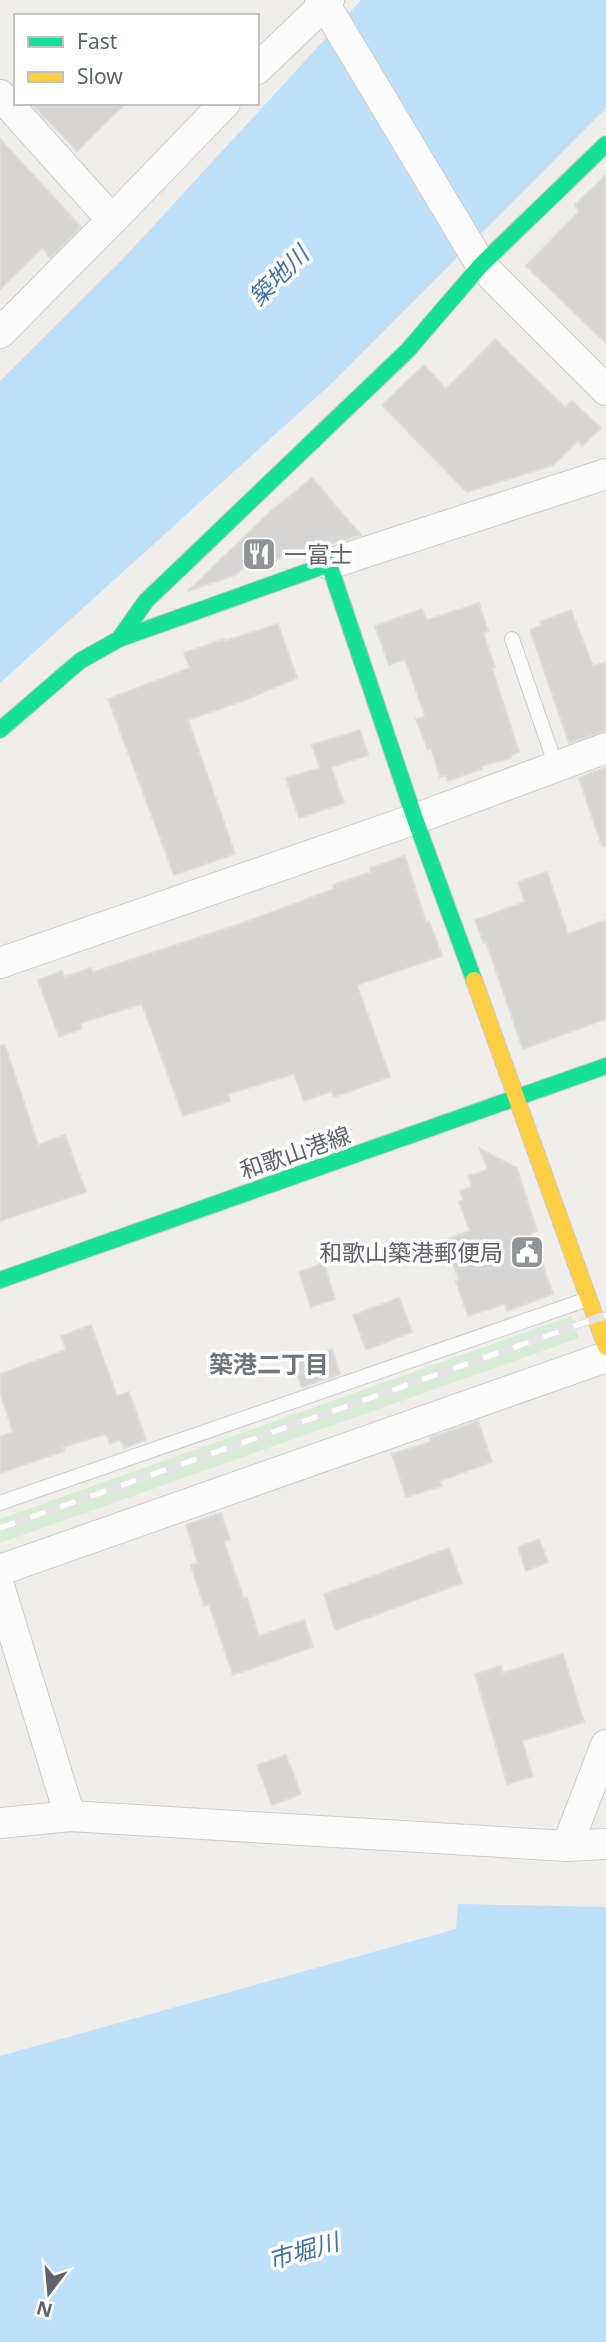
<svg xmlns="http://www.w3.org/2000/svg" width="606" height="2342" font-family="'Noto Sans','Noto Sans JP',sans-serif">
	<rect width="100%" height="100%" fill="#efeeea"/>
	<path fill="#d8ebd6" d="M571,1316L579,1338L0,1543V1519Z"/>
	<g fill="#bfe0f9">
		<path d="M361,0H606V108L332,383L0,683V381L122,260Z"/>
		<path d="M458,1904L606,1907V2342H0V2056L456,1929Z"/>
	</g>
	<g fill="#d6d5d3" stroke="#deddd9" stroke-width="2">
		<path d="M31,103H126L77,151Z"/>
		<path d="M0,139L81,227L50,258L42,248L0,289Z"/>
		<path d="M606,175V343L526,266L579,212L575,205Z"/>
		<path d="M495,339L565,407L572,401L601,428L582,446L578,441L553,465L467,492L382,405L424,365L446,389Z"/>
		<path d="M312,478L361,535L334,543H322L254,568L250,562L235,575L188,591L271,511Z"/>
		<path d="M479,603L488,631L483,633L495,667L492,668L519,752L511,755V758L481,766L482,769L448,781L446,775L440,777L431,748L428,750L416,719L425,716L405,659L389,665L375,626L422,609L427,620Z"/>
		<path d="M571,610L593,666L606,662V731L569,743L530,630L542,625L540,622Z"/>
		<path d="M278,624L297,678L245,700L188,720L235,854L174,875L108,699L190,668L184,653L224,639L225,641Z"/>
		<path d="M360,730L368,755L331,767L344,803L299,818L286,778L320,768L312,745Z"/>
		<path d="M606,767V845L602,846L579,778Z"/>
		<path d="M405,856L426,922L429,921L442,956L357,985L390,1077L334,1097L332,1091L304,1101L294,1074L228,1094L230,1101L183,1116L142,1004L80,1023L82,1029L59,1037L38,980L62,971L64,977L91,968L93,972L243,923L334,889L333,885L371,872L370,868Z"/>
		<path d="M547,872L568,934L606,920V1019L523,1049L486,942L484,943L475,920L525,902L518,882Z"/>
		<path d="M5,1045L38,1145L65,1135L86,1192L0,1221V1046Z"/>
		<path d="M480,1149L517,1168L537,1231L531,1233L553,1294L507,1311L505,1304L468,1316L456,1281L459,1280L444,1240L470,1231L459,1202L463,1200L460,1191L472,1187L468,1176L488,1170Z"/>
		<path d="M324,1263L335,1299L311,1307L299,1272Z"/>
		<path d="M399,1298L412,1332L366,1350L353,1315Z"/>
		<path d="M91,1325L117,1396L129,1392L146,1440L124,1448L121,1440L110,1444L106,1434L63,1447L64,1451L0,1473V1437L13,1432L0,1392V1374L66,1350L61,1336Z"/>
		<path d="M332,1349L340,1374L302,1387L293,1363Z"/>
		<path d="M478,1421L492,1462L440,1481L442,1486L406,1497L392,1454L431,1442L430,1438Z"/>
		<path d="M221,1513L230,1539L224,1542L244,1599L247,1598L259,1636L304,1620L313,1647L233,1675L209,1604L204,1606L191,1565L198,1563L186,1525Z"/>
		<path d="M539,1539L548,1562L526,1571L518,1547Z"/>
		<path d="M449,1548L462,1583L335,1630L324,1594Z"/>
		<path d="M563,1654L584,1722L522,1741L533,1776L507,1784L475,1674L501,1666L503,1673Z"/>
		<path d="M286,1755L301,1794L272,1805L257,1765Z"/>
	</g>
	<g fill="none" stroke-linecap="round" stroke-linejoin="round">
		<g stroke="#cbcccc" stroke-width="16">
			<g id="lane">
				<path d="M512,639L556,766"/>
				<path d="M0,1503L588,1299"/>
			</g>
		</g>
		<g stroke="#cbcccc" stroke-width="32">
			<g id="street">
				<path d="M320,0L333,18L481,265L606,390"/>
				<path d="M257,69L329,0"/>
				<path d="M0,95L112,220L0,333"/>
				<path d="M112,220L225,103"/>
				<path d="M329,564L606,474"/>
				<path d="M0,963L415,819L606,748"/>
				<path d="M0,1570L606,1357"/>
				<path d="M0,1589L70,1816"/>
				<path d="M0,1823L70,1816L567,1846L606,1844"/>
				<path d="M567,1846L606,1745"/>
			</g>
		</g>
		<g stroke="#cacacb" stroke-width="18">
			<g id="fast">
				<path d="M119,639L146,601L408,350L481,265L606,144"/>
				<path d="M0,730L80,661L119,639L329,564L415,819L474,980"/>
				<path d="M0,1280L606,1066"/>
			</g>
		</g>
		<g stroke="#cacacb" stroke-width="18">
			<path id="slow" d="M474,980L606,1347"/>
		</g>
		<use href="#lane" stroke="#fdfcfc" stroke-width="14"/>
		<use href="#street" stroke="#fdfcfc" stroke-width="30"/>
		<use href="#fast" stroke="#16e098" stroke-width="16"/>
		<use href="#slow" stroke="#ffcf43" stroke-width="16"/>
		<g stroke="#e4e4e4" stroke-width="8">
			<path id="rail" d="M0,1528L606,1315"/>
		</g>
		<use href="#rail" stroke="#fff" stroke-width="5" stroke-dasharray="16" stroke-linecap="butt"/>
	</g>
	<defs>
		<g id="restaurant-square" transform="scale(1.75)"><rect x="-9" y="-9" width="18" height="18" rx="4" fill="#919496" stroke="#fff"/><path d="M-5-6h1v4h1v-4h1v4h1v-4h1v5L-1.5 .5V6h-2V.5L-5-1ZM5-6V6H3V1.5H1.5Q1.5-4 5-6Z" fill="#fff"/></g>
		<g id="civic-square" transform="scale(1.75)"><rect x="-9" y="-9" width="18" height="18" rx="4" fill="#919496" stroke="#fff"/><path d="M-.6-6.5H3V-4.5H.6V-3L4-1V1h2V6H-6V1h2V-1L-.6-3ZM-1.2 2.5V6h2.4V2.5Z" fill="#fff"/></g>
	</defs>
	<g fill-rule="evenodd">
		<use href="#restaurant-square" x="259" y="554"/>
		<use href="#civic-square" x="527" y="1252"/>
	</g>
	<g text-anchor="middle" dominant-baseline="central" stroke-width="7" stroke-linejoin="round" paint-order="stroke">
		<g font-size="23" fill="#5f6368" stroke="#fff" text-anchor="start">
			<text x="284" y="554">一富士</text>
			<text x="503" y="1252" text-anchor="end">和歌山築港郵便局</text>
		</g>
		<g font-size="23" fill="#5f6368" stroke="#fff">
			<text transform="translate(295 1152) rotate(-19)">和歌山港線</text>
		</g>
		<g font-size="24" font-style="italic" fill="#4174aa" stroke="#fff">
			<text transform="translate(278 275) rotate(-45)">築地川</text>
			<text transform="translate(303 2250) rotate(-16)">市堀川</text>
		</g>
		<g font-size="24" font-weight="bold" fill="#70757a" stroke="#fff">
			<text x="269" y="1363">築港二丁目</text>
		</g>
	</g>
	<rect x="14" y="14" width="245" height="91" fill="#ffffff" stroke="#bfc1c3" stroke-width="2"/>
	<rect x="28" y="37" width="35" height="10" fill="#16e098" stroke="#bfc1c3" stroke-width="2"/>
	<text x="77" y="49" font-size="21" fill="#5f6368">Fast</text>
	<rect x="28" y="72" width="35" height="10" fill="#ffcf43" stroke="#bfc1c3" stroke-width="2"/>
	<text x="77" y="84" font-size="21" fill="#5f6368">Slow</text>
	<g transform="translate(49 2293) rotate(196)" stroke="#ffffff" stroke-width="5" paint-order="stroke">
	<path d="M0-5L12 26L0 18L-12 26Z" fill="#5f6368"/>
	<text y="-10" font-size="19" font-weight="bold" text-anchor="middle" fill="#5f6368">N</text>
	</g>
</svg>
